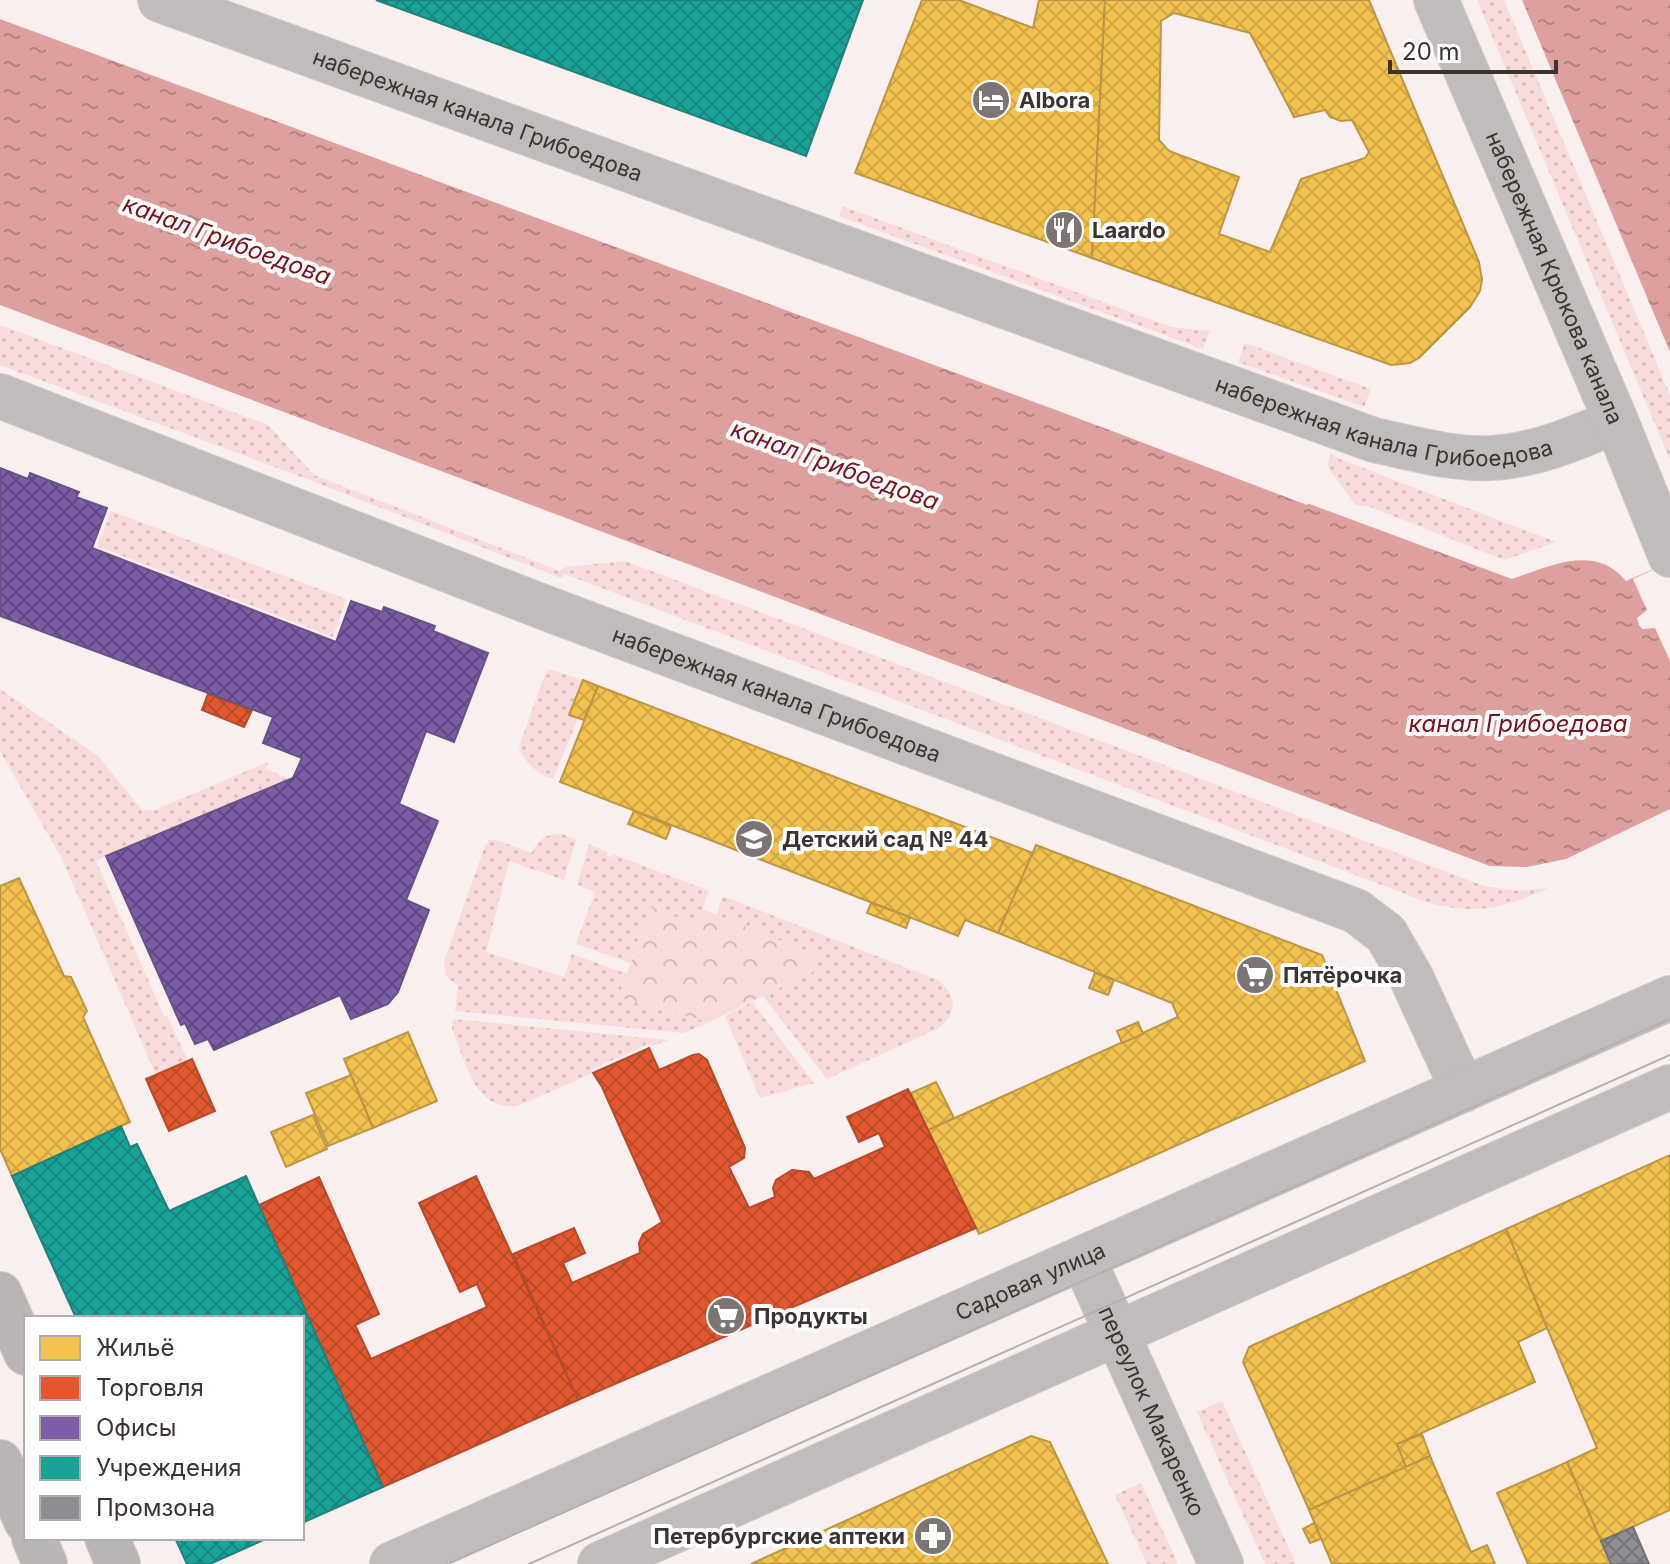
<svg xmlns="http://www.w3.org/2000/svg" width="1670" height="1564" font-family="Inter,sans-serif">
	<defs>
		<pattern id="grass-dots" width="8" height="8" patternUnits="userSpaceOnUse" patternTransform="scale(2)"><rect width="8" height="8" fill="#f8dbda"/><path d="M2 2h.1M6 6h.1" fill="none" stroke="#d5bcbc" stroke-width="1.8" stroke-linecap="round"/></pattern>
		<pattern id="park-crowns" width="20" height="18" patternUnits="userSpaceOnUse" patternTransform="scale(2)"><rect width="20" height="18" fill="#f8dbda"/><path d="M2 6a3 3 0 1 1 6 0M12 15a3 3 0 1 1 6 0" fill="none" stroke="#d5bcbc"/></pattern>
		<pattern id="water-ripples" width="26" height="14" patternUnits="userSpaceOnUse" patternTransform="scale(2)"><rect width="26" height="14" fill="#dda09e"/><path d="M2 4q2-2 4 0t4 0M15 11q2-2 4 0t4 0" fill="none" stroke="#b48381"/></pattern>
		<pattern id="homes-cross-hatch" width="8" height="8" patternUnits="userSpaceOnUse" patternTransform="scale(2)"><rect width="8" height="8" fill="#f2c14e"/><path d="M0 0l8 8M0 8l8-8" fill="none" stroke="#d0a645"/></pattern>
		<pattern id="shops-cross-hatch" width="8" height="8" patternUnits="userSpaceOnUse" patternTransform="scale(2)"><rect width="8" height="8" fill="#e4572e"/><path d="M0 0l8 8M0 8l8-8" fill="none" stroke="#ba4928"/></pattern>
		<pattern id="offices-cross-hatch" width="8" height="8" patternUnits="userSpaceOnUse" patternTransform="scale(2)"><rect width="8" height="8" fill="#7b5ea7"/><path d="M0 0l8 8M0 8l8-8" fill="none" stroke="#604a81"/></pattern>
		<pattern id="public-cross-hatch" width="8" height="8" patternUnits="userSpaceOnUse" patternTransform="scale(2)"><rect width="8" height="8" fill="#17a398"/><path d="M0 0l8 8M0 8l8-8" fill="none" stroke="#16857d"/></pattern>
		<pattern id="industry-cross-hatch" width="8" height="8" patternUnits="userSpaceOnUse" patternTransform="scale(2)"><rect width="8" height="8" fill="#8d8d92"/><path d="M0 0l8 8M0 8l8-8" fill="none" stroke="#747478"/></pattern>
	</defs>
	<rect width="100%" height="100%" fill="#faefef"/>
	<g fill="url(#grass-dots)">
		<path d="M1477,0H1504L1670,395V460Z"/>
		<path d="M842,206L1171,327L1210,331L1203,349L839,216Z"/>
		<path d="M0,325L268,425L314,475L560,571L566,567L625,561L1484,886L1518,891L1549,888C1503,908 1479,915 1429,903L565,574L561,578L307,479L0,365Z"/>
		<path d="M1245,343L1371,389L1364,407L1238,362Z"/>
		<path d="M1330,453L1337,458L1556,542L1504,560L1371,507L1355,505L1328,467Z"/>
		<path d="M111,511L346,599L333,637L97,546Z"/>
		<path d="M549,669L583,680L569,714L578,718L553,779C537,773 525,764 519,747L545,674Z"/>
		<path d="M0,689L98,756L142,810H155L268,762L266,769L290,779L96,861L164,1016H167L188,1061L156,1075L62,859L0,751Z"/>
		<path d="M562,834L576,840L564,880L509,861L486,952L564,977L572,954L627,974L618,997L709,1022L683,1033L455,1011L458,986L446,976L444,961L485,846L489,840H496L532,853C538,839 546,834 562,834Z"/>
		<path d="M589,844L607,852L606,856L612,857L613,854L709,891L696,925L651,908L630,963L576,944L595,892L577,885Z"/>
		<path d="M723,896L938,980C957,996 958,1012 939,1028L827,1079L763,996L814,971L716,915Z"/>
		<path d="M752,1002L814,1083L760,1098L725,1016Z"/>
		<path d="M453,1019L668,1040L653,1046L651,1043L592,1069L593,1073L517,1106C474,1110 466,1062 452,1029Z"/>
		<path d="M1222,1401L1296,1564H1265L1197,1412Z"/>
		<path d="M1141,1483L1178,1564H1147L1115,1495Z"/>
	</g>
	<path fill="url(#park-crowns)" d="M651,907L696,925L702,909L820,956L814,971L709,1022L618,997Z"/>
	<g fill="url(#water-ripples)">
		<path d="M1522,0H1670V352Z"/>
		<path d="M0,19L1512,579C1550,566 1595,543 1626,581L1670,562V809L1566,859L1527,867L1490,866L0,305Z"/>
	</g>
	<g fill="#faefef">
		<path d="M1066,409L1309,502L1307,505L1065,413Z"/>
		<path d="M328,429L572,521L571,525L326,432Z"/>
		<path d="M1670,562V661L1655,628L1642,629L1639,625L1637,618L1647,610L1633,579Z"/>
	</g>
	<g fill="url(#homes-cross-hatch)" stroke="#bb9646" stroke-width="2" fill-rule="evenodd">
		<path d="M922,0H959L1033,28L1039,0H1105L1092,258L855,173Z"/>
		<path d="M1105,0H1369L1479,262L1482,280L1480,291L1470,307L1419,358L1410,363L1391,365L1092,258ZM1174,13L1250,33L1294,117L1325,110L1330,117L1341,121L1352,120L1369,152L1365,158L1301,179L1270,252L1219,234L1239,177L1169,151L1159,140L1161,21Z"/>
		<path d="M583,680L598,686L584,720L569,715Z"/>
		<path d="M598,686L1033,853L998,933L965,920L958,936L560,782Z"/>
		<path d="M634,811L671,826L666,839L628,824Z"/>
		<path d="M1036,845L1322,955L1365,1061L979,1234L928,1130L1178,1017L1172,1003L998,933Z"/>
		<path d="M19,878L64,976L71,977L87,1011L83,1017L130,1122L12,1176L0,1149V886Z"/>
		<path d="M871,903L910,917L906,928L867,913Z"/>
		<path d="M1095,973L1114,980L1108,995L1089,988Z"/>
		<path d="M1138,1022L1143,1034L1122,1043L1117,1031Z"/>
		<path d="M408,1032L437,1101L373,1128L344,1059Z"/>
		<path d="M351,1075L373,1128L328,1146L306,1093Z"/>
		<path d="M936,1082L954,1118L928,1130L911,1093Z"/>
		<path d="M313,1115L327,1149L286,1167L271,1132Z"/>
		<path d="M1670,1155V1510L1601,1541L1567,1462L1597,1448L1506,1229Z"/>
		<path d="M1506,1229L1547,1328L1518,1342L1535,1382L1397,1444L1406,1467L1309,1510L1243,1362L1249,1347Z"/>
		<path d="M1422,1434L1430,1456L1406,1467L1397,1444Z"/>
		<path d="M1031,1436L1050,1442L1108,1564H751Z"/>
		<path d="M1430,1456L1471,1552L1487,1545L1495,1564H1332L1309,1510Z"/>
		<path d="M1567,1462L1601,1541L1611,1564H1528L1497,1493Z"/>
		<path d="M1314,1523L1321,1539L1310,1543L1303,1529Z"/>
	</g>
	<g fill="url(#shops-cross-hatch)" stroke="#b14c2f" stroke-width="2">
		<path d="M208,694L252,710L244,727L202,710Z"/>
		<path d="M649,1048L659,1070L693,1055L699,1054L707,1060L745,1148L744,1158L729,1167L749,1208L775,1197L773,1188L776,1180L792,1170L809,1172L814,1179L885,1147L879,1133L859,1142L847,1117L908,1089L976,1228L578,1400L513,1254L574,1228L585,1253L563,1263L572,1283L640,1253L639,1243L643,1234L662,1222L602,1087L593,1073Z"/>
		<path d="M192,1059L215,1111L169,1131L146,1079Z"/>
		<path d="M476,1176L578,1400L383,1487L259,1205L319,1177L379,1314L355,1325L371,1359L487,1307L477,1284L460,1292L419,1203Z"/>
	</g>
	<path fill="url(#offices-cross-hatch)" stroke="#685184" stroke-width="2" d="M0,468L28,479L30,473L79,492L76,497L107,508L92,548L336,642L351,601L382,612L384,607L435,626L433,631L488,653L454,742L426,731L399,804L438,821L406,900L429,910L398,992L388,1004L351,1019L340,995L214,1050L208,1039L195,1044L185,1023L181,1025L106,856L293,778L302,758L263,743L273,717L0,616Z"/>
	<g fill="url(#public-cross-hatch)" stroke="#228179" stroke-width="2">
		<path d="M376,0H863L806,156Z"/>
		<path d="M121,1126L130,1147L137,1144L169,1211L246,1176L383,1487L302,1523V1318H76L12,1176Z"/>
		<path d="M175,1538H268L210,1564H187Z"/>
	</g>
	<path fill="url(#industry-cross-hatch)" stroke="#747275" stroke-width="2" d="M1633,1527L1649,1564H1611L1601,1541Z"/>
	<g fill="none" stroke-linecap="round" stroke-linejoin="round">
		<g stroke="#d3caca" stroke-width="46">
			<g id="minor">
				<path id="s1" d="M160,0L1374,440C1412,448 1452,460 1491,458C1535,456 1576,438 1616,421"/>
				<path id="s2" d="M1436,0L1616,421L1670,555"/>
				<path id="s3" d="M0,396L551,610L1356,911L1386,934L1411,977L1463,1090"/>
				<path id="s4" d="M1083,1258L1221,1564"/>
				<path id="s5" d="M392,1564L1670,998"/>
				<path d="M600,1564L1670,1087"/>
			</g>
		</g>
		<g stroke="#d3caca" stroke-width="46">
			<g id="major">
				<path d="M0,1294L26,1353"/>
				<path d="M0,1462L26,1521"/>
				<path d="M34,1538L45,1564"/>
				<path d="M107,1538L118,1564"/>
			</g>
		</g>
		<use href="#minor" stroke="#c0bcbc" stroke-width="44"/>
		<use href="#major" stroke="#bab5b5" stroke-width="44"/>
		<g stroke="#b4b0b0" stroke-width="2">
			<path d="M448,1564L1670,1019"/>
			<path d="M529,1564L1670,1055"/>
		</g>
	</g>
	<defs>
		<g id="hotel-disc" transform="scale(2)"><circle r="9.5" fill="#7d7574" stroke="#fff"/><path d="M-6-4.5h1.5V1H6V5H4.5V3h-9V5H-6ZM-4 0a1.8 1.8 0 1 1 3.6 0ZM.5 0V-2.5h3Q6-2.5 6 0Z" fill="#fff"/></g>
		<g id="restaurant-disc" transform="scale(2)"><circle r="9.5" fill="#7d7574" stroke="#fff"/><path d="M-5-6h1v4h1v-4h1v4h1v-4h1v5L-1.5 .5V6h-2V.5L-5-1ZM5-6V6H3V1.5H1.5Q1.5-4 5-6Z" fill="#fff"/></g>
		<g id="school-disc" transform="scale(2)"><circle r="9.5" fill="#7d7574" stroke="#fff"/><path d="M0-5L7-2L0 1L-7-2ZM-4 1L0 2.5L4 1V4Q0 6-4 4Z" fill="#fff"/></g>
		<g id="supermarket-disc" transform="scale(2)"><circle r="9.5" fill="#7d7574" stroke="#fff"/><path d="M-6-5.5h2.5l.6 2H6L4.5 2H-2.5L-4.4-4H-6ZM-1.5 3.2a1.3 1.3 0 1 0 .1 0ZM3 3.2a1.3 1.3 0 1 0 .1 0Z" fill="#fff"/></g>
		<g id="pharmacy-disc" transform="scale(2)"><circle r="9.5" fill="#7d7574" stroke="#fff"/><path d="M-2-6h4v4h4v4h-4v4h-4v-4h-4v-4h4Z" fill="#fff"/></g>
	</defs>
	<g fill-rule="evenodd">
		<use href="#hotel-disc" x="991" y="100"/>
		<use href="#restaurant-disc" x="1064" y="230"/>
		<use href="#school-disc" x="754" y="839"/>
		<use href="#supermarket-disc" x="1255" y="975"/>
		<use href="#supermarket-disc" x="726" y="1316"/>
		<use href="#pharmacy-disc" x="933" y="1536"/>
	</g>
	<g text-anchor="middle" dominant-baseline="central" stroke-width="8" stroke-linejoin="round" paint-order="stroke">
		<g font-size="22" font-weight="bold" fill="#3a3332" stroke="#fff" text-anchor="start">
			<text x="1019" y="100">Albora</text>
			<text x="1092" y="230">Laardo</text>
			<text x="782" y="839">Детский сад № 44</text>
			<text x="1283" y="975">Пятёрочка</text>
			<text x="754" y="1316">Продукты</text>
			<text x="905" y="1536" text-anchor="end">Петербургские аптеки</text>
		</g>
		<g font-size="22" fill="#3a3332" stroke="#fff">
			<text stroke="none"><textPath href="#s1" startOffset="338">набережная канала Грибоедова</textPath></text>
			<text stroke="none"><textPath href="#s2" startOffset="302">набережная Крюкова канала</textPath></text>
			<text stroke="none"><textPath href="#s1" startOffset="1298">набережная канала Грибоедова</textPath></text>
			<text stroke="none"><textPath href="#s3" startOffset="832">набережная канала Грибоедова</textPath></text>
			<text stroke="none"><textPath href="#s5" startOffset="698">Садовая улица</textPath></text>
			<text stroke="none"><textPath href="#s4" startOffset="168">переулок Макаренко</textPath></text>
		</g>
		<g font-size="24" font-style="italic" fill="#79141e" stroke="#fff">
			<text transform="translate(227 240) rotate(20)">канал Грибоедова</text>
			<text transform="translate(835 465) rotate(20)">канал Грибоедова</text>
			<text x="1518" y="723">канал Грибоедова</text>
		</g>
	</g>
	<rect x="24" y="1316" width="280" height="224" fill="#ffffff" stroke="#b0adad" stroke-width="2"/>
	<rect x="40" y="1336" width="40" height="24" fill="#f2c14e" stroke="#b0adad" stroke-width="2"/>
	<text x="96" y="1356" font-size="24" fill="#3a3332">Жильё</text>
	<rect x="40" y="1376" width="40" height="24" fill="#e4572e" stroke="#b0adad" stroke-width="2"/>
	<text x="96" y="1396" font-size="24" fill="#3a3332">Торговля</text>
	<rect x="40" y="1416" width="40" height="24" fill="#7b5ea7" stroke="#b0adad" stroke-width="2"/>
	<text x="96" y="1436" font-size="24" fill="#3a3332">Офисы</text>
	<rect x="40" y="1456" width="40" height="24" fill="#17a398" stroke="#b0adad" stroke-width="2"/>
	<text x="96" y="1476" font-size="24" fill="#3a3332">Учреждения</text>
	<rect x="40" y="1496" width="40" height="24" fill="#8d8d92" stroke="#b0adad" stroke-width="2"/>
	<text x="96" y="1516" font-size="24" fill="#3a3332">Промзона</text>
	<path d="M1390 60v12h166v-12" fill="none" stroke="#3a3332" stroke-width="4"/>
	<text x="1402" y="60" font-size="24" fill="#3a3332" stroke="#ffffff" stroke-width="6" paint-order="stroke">20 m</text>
</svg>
